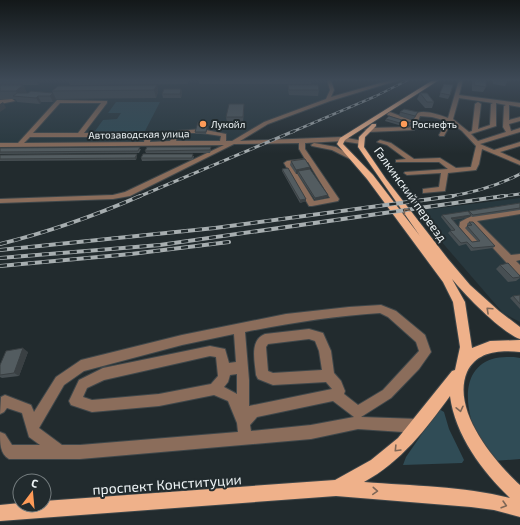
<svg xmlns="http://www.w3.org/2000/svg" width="520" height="525" font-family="'Exo 2',sans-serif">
	<rect width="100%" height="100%" fill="#222b2e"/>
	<g fill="#28383e">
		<path d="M0,80H327L330,90L326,100L264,123L231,142L0,143Z"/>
		<path d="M520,198V322L503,313L415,211Z"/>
	</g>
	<g fill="#304c56">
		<path d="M116,102H160L145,131H95L103,120L117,119L121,113H108Z"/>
		<path d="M514,357L520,358V459L493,461C488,454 483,448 479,440C466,414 457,367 496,358C502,357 509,357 514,357Z"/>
		<path d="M439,409L444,412L449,429L464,460L462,463L403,465L406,457Z"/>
	</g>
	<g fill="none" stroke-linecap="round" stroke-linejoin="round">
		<g stroke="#3f474a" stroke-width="2">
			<g id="minor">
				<path d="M327,80H331L334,90L331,97L391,80H399L330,101L268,124L240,141L342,137L363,141L364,142L361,144L342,141L305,143V149L339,199L338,201L312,206H309L284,163L287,161L305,159L299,149V143L234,144L130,196L113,199L0,203V199L113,195L125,192L224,145L0,147V143H18L57,100L107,101V103L84,133H148L151,135L150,142L170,141L176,131L201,129L226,134V141H232L264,122L326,99L330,90ZM60,103H101L78,133H33ZM180,133H201L221,136L220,141H176ZM30,137H145L144,142L24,143ZM307,162H308L330,198L314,201L291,164Z"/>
				<path d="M459,80H463L459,95L520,103V107L509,105V120L520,117V121L509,124L511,131L520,128V132L480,144L494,150L520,142V146L500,152L520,161V165L482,149L479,164L476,170L448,173L445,191L423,193V189L439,187L441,173L407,175L404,173L405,172L448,169L439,162H396V160L406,159L387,145L377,142L380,140L391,143L414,159L440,158L456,168L471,167L476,146L462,131L451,123L444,136H440L439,135L447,121L432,117L420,116L414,130L368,132L365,130L368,128L410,127L412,125L388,115L387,114L390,112L413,121L415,114C424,109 439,115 448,118ZM459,98L493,103L491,104L490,125L478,129L481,104L478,102L475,104L472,131L469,132L453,119ZM496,103L506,105L504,106L503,127L506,132L478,141L471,134L496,126Z"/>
				<path d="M0,100L12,99L15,101L0,104Z"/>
				<path d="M314,143L336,147L357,159L352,160L332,150L312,146L311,145Z"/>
				<path d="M520,208V214L477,221L511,255L520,254V260L516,261L520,265V275L517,274L470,223L467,225V227L478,240L477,242H471L459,228L460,222L471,216Z"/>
				<path d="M381,305L396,311L425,335L431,352L419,369L391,398L361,417L418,419L423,421L425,426L423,431L418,433L358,429L311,439L80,459H9C0,454 0,443 0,432L5,434L12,445H40L29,437L22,413L7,408L4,412L0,414L1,397L5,395L31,405L34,412L56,377L81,360L182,335L286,314L349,307ZM380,313L388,317L416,342L419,351L383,390L358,405L344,394L345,391L341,381L334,373L331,351L323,333L309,329L265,334C249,340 255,362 256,375L258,379L273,385L326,382L332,389L249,406V380L245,332C290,323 334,316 380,313ZM234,334L236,362L229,363L225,349L210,346L103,368L79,380L69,401L71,405L92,412L159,406L214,395L228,401L237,423L238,432L80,445H62L39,428L64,385L84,371L182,345ZM309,339L315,341L319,351L322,370L273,373L268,371L266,347L268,344ZM210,356L216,357L218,376L211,384L159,394L92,400L83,397L87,388L104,380ZM237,374V394L224,387L228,382L230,375ZM333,401L354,417L311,425L251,431L250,425L257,417Z"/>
			</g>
		</g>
		<g stroke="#3f474a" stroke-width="2">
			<path id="major" d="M433,80H439L345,140L343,144L373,175L420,236L358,147L359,137L372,124H376V126L365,137L364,147L386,179L448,259L470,285L499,311L520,327V339C501,332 466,296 452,279L465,302L472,348L490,341L520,340V352C500,350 477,351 467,372C451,410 494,461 520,485V517L494,510L471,507L336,496L0,521V505L20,503V505H44V501L335,480L371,460L398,438L452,371L455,370L460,347L453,302L443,282L367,179L337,144L340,138ZM450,396C455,435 482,471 510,498C463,486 412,486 364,482C401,462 426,429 450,396Z"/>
		</g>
		<use href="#minor" fill="#8b6d5b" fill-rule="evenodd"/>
		<use href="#major" fill="#efb18a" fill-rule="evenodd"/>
		<g stroke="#a7aeb0" stroke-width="2.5">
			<path id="rail-far2" d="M292,132L376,96L408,80"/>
		</g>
		<g stroke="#a7aeb0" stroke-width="3">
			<g id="rail-far1">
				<path d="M138,197L294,131"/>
				<path d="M446,197C472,193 497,186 520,174"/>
				<path d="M497,197L520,194"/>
			</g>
		</g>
		<g stroke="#a7aeb0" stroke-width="4">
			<g id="rail">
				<path d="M0,244C49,232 94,216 140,196"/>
				<path d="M0,250L215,228L453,196"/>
				<path d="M0,258L160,245L504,196"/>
				<path d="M0,266L131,254L229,242"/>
			</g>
		</g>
		<use href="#rail-far2" stroke="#222b2e" stroke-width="1.5" stroke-dasharray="4" stroke-linecap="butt"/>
		<use href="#rail-far1" stroke="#222b2e" stroke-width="2" stroke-dasharray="5.5" stroke-linecap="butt"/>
		<use href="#rail" stroke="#222b2e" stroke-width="2.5" stroke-dasharray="7" stroke-linecap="butt"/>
	</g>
	<g fill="#474f53">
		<path d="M0,80H44L38,85H23L27,93H53L52,91L157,85L158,92L156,98L56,99L53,102H41L40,104L17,102L15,99H0Z"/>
		<path d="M68,80H189L188,84L70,85Z"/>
		<rect x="199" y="80" width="112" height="4"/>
		<path d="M472,80H486V87L483,92L472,91Z"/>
		<path d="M493,80H508L505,86L493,84Z"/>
		<path d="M444,84L450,95L448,99L439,97Z"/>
		<path d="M288,85L319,90L318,96L289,95L288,90Z"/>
		<path d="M181,89L182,93L181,98H163L162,94Z"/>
		<path d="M420,93L434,102L432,108H425L417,99Z"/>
		<path d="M244,104V110L243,123H227L226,117Z"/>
		<path d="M400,112L416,116L413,120L399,116Z"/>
		<path d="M386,119L411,125L409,128L385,121Z"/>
		<path d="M208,123V125L206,134H196L195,132Z"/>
		<path d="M0,148L141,149L139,153L0,154Z"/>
		<path d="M211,149L210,153H146L145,151Z"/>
		<path d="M137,154V156L136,160L0,161V155Z"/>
		<path d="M194,156L193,160L142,161L141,158Z"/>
		<path d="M291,161L310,170L328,197L315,200L298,174H296L290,165Z"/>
		<path d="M282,169L306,201L300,203L282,171Z"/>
		<path d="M520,203V210L472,217L471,216L470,217L453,220L472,242L477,241L465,228L467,226H468L467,224L469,222L495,246L493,248L471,251L466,244L459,246L448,233L450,231H452L441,217L442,215L468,212L469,211Z"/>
		<path d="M500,265L520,276V278L516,281L508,282L496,269Z"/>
		<path d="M520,295V309L510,298L513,296Z"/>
		<path d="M28,352L19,376L2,378L0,377V365Z"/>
	</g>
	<g fill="#3a4043">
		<path d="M36,80H44L38,85Z"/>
		<path d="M23,85L27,93L19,97L16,91Z"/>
		<path d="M157,85L158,92L156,98L154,90Z"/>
		<path d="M181,89L182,93L181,98L180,94Z"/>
		<path d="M53,93L56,99L53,102L50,96Z"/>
		<path d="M38,96L41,102L40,104L36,98Z"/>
		<path d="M3,102L6,108L0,112V104Z"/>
		<path d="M418,112L416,116L413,120L415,116Z"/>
		<path d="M137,154V156L136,160L135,158Z"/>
		<path d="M310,167V172L298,171V174H296V170Z"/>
		<path d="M328,195V197L315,200V198Z"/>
		<path d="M306,199V201L300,203V200Z"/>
		<path d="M471,215L470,217L450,220L451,218Z"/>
		<path d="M23,348L28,352L19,376L14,373Z"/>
	</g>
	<g fill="#535c60" stroke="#3a4043">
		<path d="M475,80H486V87L474,85Z"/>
		<path d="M444,84L453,85L450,95L440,93Z"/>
		<path d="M0,85H23L16,91H0Z"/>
		<path d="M157,85L154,90L52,91L58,86Z"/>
		<path d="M288,85H318L319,90H289Z"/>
		<path d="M164,89H181L180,94H162Z"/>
		<path d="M31,91L53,93L50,96H38L36,98L13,96L17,93H28Z"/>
		<path d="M420,93H427L434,102H427Z"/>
		<path d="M229,104H244L243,117H226Z"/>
		<path d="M404,109L418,112L415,116L400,112Z"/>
		<path d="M389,116L412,123L410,126L386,119Z"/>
		<path d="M198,122L208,123L206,132H195Z"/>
		<path d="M140,147L138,151L0,152V148Z"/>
		<path d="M147,147H211L210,150L145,151Z"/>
		<path d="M137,154L135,158L0,159V155Z"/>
		<path d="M143,154H193L192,158H141Z"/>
		<path d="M305,159L310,167L296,170L291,161Z"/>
		<path d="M288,168L306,199L300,200L282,169Z"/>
		<path d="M310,169L328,195L315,198L298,171Z"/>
		<path d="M520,203V208L473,215L469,211Z"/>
		<path d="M468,211L471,215L451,218L472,242L480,241L467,226L472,225L469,222H473L495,246L473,248L467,242L461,243L450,231L455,230L442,215Z"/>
		<path d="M508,263L520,276V277L513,278L500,265Z"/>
		<path d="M520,295V304L513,296Z"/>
		<path d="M23,348L14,373L0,375V365L6,351Z"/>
	</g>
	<defs><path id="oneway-chevron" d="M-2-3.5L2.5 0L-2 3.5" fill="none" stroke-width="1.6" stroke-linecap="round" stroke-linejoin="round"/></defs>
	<g stroke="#7e6757">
		<use href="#oneway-chevron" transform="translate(406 211) rotate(-126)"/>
		<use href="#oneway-chevron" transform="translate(489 310) rotate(-137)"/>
		<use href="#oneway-chevron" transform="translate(460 409) rotate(77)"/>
		<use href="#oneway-chevron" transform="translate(397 449) rotate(134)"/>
		<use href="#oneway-chevron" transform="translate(375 491) rotate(4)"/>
		<use href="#oneway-chevron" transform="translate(504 505) rotate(16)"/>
	</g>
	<linearGradient id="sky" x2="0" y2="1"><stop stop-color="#131819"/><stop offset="0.52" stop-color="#3e4a57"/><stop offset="1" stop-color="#3e4a57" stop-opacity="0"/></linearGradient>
	<rect width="520" height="154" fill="url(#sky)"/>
	<g fill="#fe9b58" stroke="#222b2e" stroke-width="1.5">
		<circle cx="203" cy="124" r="4"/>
		<circle cx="404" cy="124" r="4"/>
	</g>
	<g text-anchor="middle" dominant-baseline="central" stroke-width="4" stroke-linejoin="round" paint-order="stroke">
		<g font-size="10" fill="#eff5f7" stroke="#222b2e" text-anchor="start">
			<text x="211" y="124">Лукойл</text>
			<text x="412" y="124">Роснефть</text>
		</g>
		<g font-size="10" fill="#eff5f7" stroke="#222b2e">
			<text transform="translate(139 134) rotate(-1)">Автозаводская улица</text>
		</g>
		<g font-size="12" fill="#eff5f7" stroke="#222b2e">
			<text transform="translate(411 194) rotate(54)">Галкинский переезд</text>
		</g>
		<g font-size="14" fill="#eff5f7" stroke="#222b2e">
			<text transform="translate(167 484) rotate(-4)">проспект Конституции</text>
		</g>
	</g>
	<g transform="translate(32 493) rotate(16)"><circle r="19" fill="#222b2e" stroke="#747c7e"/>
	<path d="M0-3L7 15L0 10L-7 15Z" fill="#fe9b58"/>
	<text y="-6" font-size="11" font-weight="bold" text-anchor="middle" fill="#eff5f7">С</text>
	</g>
</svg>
